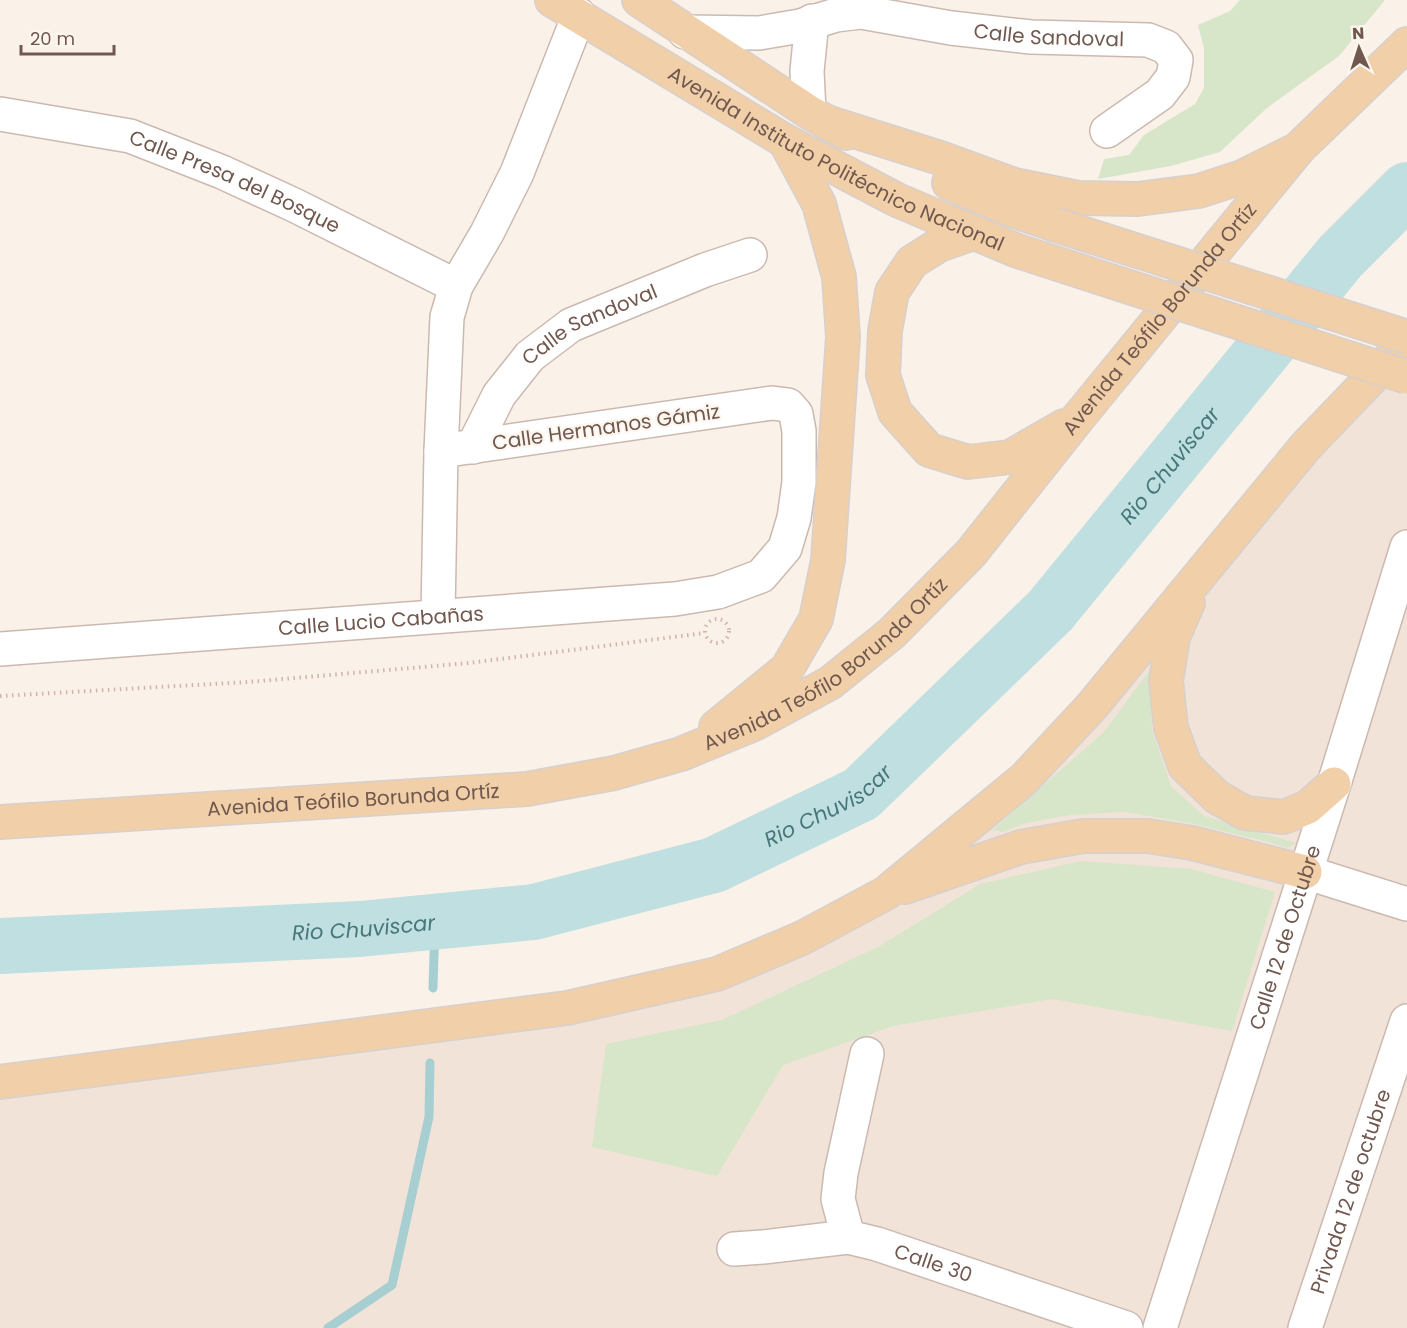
<svg xmlns="http://www.w3.org/2000/svg" width="1407" height="1328" font-family="Poppins,sans-serif">
	<rect width="100%" height="100%" fill="#faf2e9"/>
	<path fill="#f1e3d8" d="M1407,341V1328H0V1082L567,1008L802,938L1024,779Z"/>
	<g fill="#d7e6c9">
		<path d="M1240,0H1385L1339,56L1267,108L1220,152L1171,166L1098,179L1104,159L1129,155L1144,135L1195,104L1204,88V48L1198,25L1230,11Z"/>
		<path d="M1158,659L1151,698L1152,730L1171,786L1204,816L1296,843L1287,848L1272,843L1190,823L1125,812L1069,815L1026,823L1003,832L992,830L1103,733Z"/>
		<path d="M1081,861L1191,869L1275,892L1232,1031L1052,999L893,1026L783,1065L717,1176L592,1147L606,1044L722,1020L878,947L980,884Z"/>
	</g>
	<g fill="none" stroke-linecap="round" stroke-linejoin="round">
		<g stroke="#a7cfd2" stroke-width="9">
			<path d="M433,988L435,922"/>
			<path d="M328,1328L392,1285L429,1117L430,1063"/>
		</g>
		<path stroke="#bfdfe1" stroke-width="56" id="s1" d="M0,946L360,929L534,912L714,865L861,794L1050,611L1340,257L1407,190"/>
		<g stroke="#cbb9b0" stroke-width="36">
			<g id="street">
				<path id="s2" d="M685,32L759,33L800,26L836,15L861,12L951,28L1031,37L1148,40L1166,47L1176,60L1173,77L1160,94L1107,131"/>
				<path d="M809,112L807,71L812,21"/>
				<path id="s3" d="M0,114L130,136L222,172L294,205L456,286"/>
				<path id="s4" d="M473,447L499,395L530,356L571,325L705,270L750,255"/>
				<path d="M438,615L441,451L447,317L456,286L487,233L517,173L579,15"/>
				<path id="s5" d="M0,649L675,599L718,592L761,576L785,548L794,518L799,482V431L796,414L788,405L772,403L441,451"/>
				<path d="M1305,872L1407,904"/>
				<path d="M848,1237L838,1199L841,1173L867,1054"/>
				<path id="s6" d="M734,1249L763,1247L848,1237L877,1244L1126,1328"/>
				<path id="s7" d="M1160,1328L1334,784L1407,547"/>
				<path id="s8" d="M1305,1328L1407,1021"/>
			</g>
		</g>
		<g stroke="#d7d0ce" stroke-width="36">
			<g id="primary">
				<path id="s9" d="M552,0L785,141L897,200L1015,250"/>
				<path d="M639,0L809,112L846,133"/>
				<path d="M826,122L940,158L1014,185L1078,198L1138,199L1199,191L1242,177L1290,153"/>
				<path d="M949,183L1009,209L1053,224"/>
				<path d="M973,233L939,245L912,262L892,292L885,331L883,375L895,412L929,450L968,462L1010,457L1064,426"/>
				<path d="M1188,603L1173,637L1166,681L1171,728L1185,766L1217,797L1245,813L1284,817L1308,807L1334,784"/>
				<path d="M716,727L787,669L816,619L828,560L843,337L839,277L819,204L785,141"/>
				<path id="s10" d="M0,822L527,789L614,773L681,754L756,723L830,683L892,633L971,553L1078,418L1299,148L1407,44"/>
				<path d="M905,887L1021,847L1083,836H1148L1192,843L1305,872"/>
				<path d="M0,1082L567,1008L717,974L802,938L886,893L1024,779L1092,706L1306,446L1407,341"/>
			</g>
		</g>
		<g stroke="#d1b3a7" stroke-width="4" stroke-dasharray="1.5 4.5" stroke-linecap="butt">
			<circle cx="717" cy="631" r="12"/>
			<path d="M0,696L248,682L469,663L705,633"/>
		</g>
		<use href="#street" stroke="#fff" stroke-width="33"/>
		<use href="#primary" stroke="#f0cfa9" stroke-width="33"/>
		<g stroke="#d7d0ce" stroke-width="36" stroke-linecap="butt">
			<g id="primary-bridge">
				<path d="M1053,224L1407,337"/>
				<path d="M1015,250L1407,377"/>
			</g>
		</g>
		<use href="#primary-bridge" stroke="#f0cfa9" stroke-width="33"/>
	</g>
	<g text-anchor="middle" dominant-baseline="central" stroke-width="4.5" stroke-linejoin="round" paint-order="stroke">
		<g font-size="20" fill="#71584f" stroke="#fdf6ef">
			<text stroke="none"><textPath href="#s2" startOffset="368">Calle Sandoval</textPath></text>
			<text stroke="none"><textPath href="#s9" startOffset="326">Avenida Instituto Politécnico Nacional</textPath></text>
			<text stroke="none"><textPath href="#s3" startOffset="246">Calle Presa del Bosque</textPath></text>
			<text stroke="none"><textPath href="#s10" startOffset="1344">Avenida Teófilo Borunda Ortíz</textPath></text>
			<text stroke="none"><textPath href="#s4" startOffset="176">Calle Sandoval</textPath></text>
			<text transform="translate(606 427) rotate(-8)">Calle Hermanos Gámiz</text>
			<text stroke="none"><textPath href="#s5" startOffset="382">Calle Lucio Cabañas</textPath></text>
			<text stroke="none"><textPath href="#s10" startOffset="858">Avenida Teófilo Borunda Ortíz</textPath></text>
			<text stroke="none"><textPath href="#s10" startOffset="354">Avenida Teófilo Borunda Ortíz</textPath></text>
			<text stroke="none"><textPath href="#s7" startOffset="410">Calle 12 de Octubre</textPath></text>
			<text stroke="none"><textPath href="#s8" startOffset="144">Privada 12 de octubre</textPath></text>
			<text stroke="none"><textPath href="#s6" startOffset="204">Calle 30</textPath></text>
		</g>
		<g font-size="21" font-style="italic" fill="#48777b" stroke="#fdf6ef">
			<text stroke="none"><textPath href="#s1" startOffset="1336">Rio Chuviscar</textPath></text>
			<text stroke="none"><textPath href="#s1" startOffset="850">Rio Chuviscar</textPath></text>
			<text stroke="none"><textPath href="#s1" startOffset="364">Rio Chuviscar</textPath></text>
		</g>
	</g>
	<g transform="translate(1359 48) rotate(357)" stroke="#fdf6ef" stroke-width="4.5" paint-order="stroke">
	<path d="M0-4.5L10 22L0 15L-10 22Z" fill="#71584f"/>
	<text y="-9" font-size="16" font-weight="bold" text-anchor="middle" fill="#71584f">N</text>
	</g>
	<path d="M21 45v9h93v-9" fill="none" stroke="#71584f" stroke-width="3"/>
	<text x="30" y="45" font-size="18" fill="#71584f" stroke="#fdf6ef" stroke-width="4.5" paint-order="stroke">20 m</text>
</svg>
